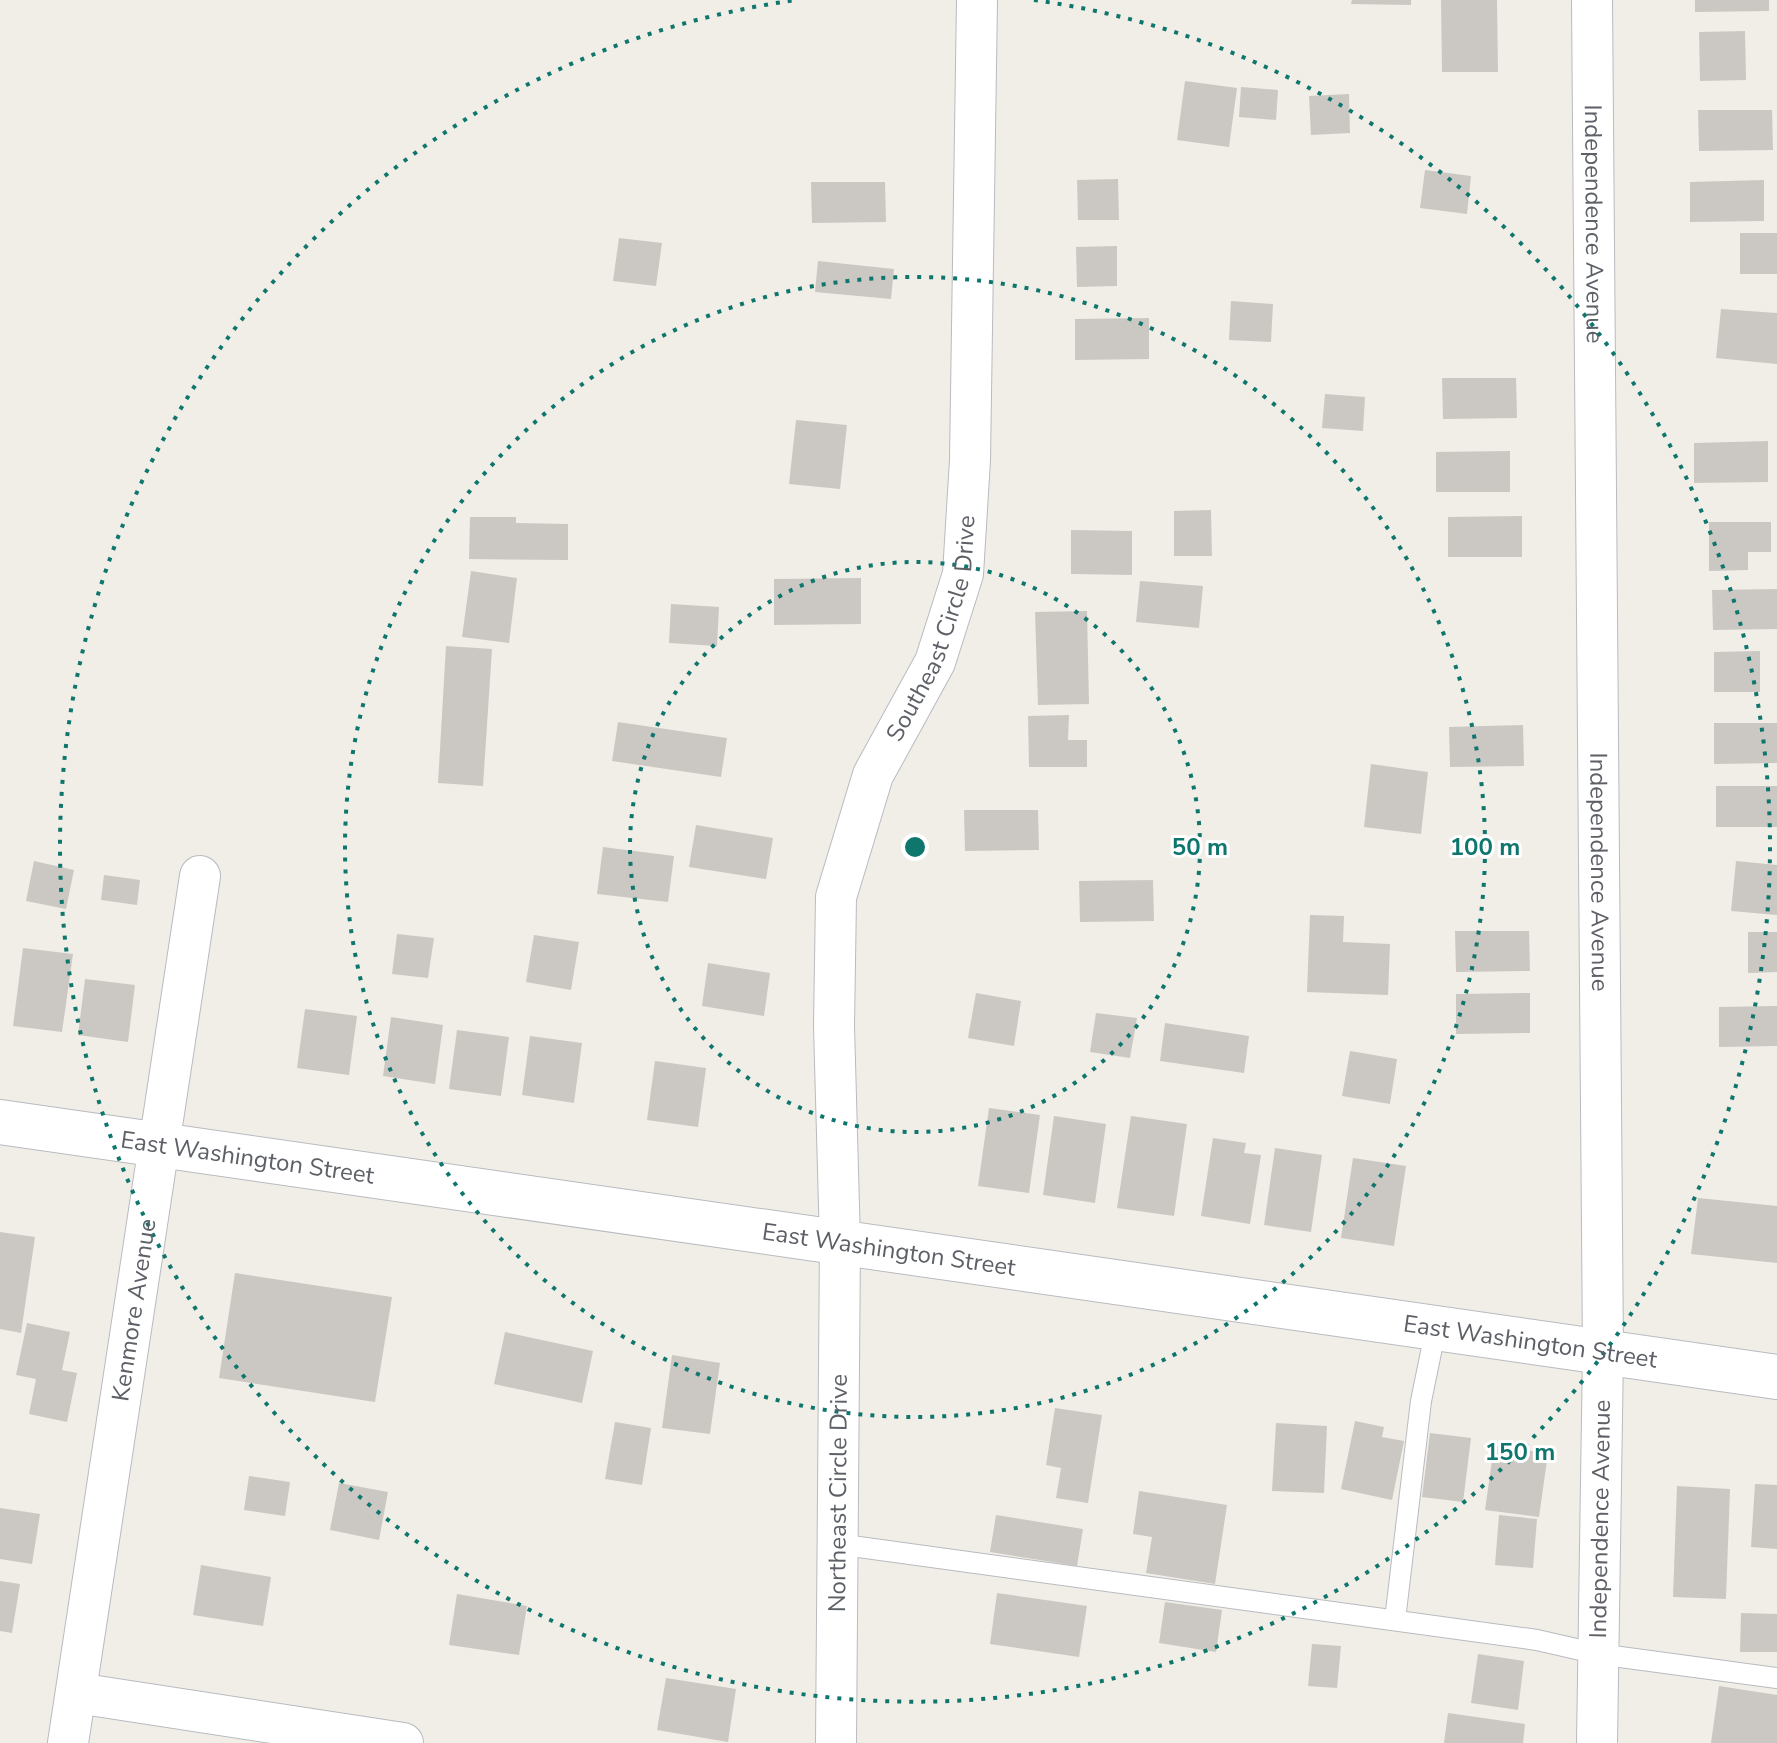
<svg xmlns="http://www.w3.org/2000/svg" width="1777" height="1743" font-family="'Nunito Sans',sans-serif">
	<rect width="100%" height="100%" fill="#f0eee6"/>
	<g fill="#cbc8c3">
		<path d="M1352,0H1411V5L1351,4Z"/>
		<path d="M1441,0H1497L1498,72H1442Z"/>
		<path d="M1695,0H1769V11L1695,12Z"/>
		<path d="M1745,31L1746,80L1700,81L1699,32Z"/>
		<path d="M1185,81L1237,88L1229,147L1177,140Z"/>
		<path d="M1241,87L1278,90L1276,120L1239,117Z"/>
		<path d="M1349,94L1350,133L1311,135L1309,96Z"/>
		<path d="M1698,110H1772L1773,150L1699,151Z"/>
		<path d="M1425,170L1471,176L1467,214L1420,208Z"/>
		<path d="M1118,179L1119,220H1078L1077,180Z"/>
		<path d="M1764,180V221L1690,222V182Z"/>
		<path d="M811,182H885L886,222L812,223Z"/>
		<rect x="1740" y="233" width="37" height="41"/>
		<path d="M619,238L662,243L656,286L613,281Z"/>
		<path d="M1117,246V286L1077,287L1076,247Z"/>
		<path d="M818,261L894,269L891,299L815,292Z"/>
		<path d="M1231,301L1273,304L1271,342L1229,340Z"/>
		<path d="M1721,309L1777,313V364L1716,358Z"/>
		<path d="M1149,318V359L1075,360V319Z"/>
		<path d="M1442,378H1516L1517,418L1443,419Z"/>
		<path d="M1325,394L1365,397L1363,431L1322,428Z"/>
		<path d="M796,420L847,425L840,489L789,484Z"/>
		<path d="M1768,441V482L1694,483V443Z"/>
		<path d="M1510,451V492H1436V452Z"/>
		<path d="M1211,510L1212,556H1174V511Z"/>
		<path d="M1522,516V557H1448V517Z"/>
		<path d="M470,517H516V523L568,524V560L469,559Z"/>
		<path d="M1709,522H1771V552H1748V570L1709,571Z"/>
		<path d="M1071,530L1132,531V575L1071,574Z"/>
		<path d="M471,571L517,578L509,643L462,637Z"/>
		<path d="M861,578V624L774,625V579Z"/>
		<path d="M1140,581L1203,586L1199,628L1136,622Z"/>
		<path d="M1777,589V629L1713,630L1712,590Z"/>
		<path d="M671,604L719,607L717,646L669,643Z"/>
		<path d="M1087,611L1089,704L1038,705L1035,612Z"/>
		<path d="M446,646L492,649L483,786L438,783Z"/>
		<path d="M1760,651V692H1714V652Z"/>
		<path d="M1069,715L1068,740H1087V767H1029L1028,716Z"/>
		<path d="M618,722L727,738L721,777L612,761Z"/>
		<path d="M1714,723H1777V763L1714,764Z"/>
		<path d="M1523,725L1524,766L1450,767L1449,727Z"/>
		<path d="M1371,764L1428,772L1421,834L1364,827Z"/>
		<rect x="1716" y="786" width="61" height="41"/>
		<path d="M964,810H1038L1039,850L965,851Z"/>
		<path d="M696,825L773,838L766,879L689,867Z"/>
		<path d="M603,847L674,856L668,902L597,894Z"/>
		<path d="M34,861L74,870L66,909L26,901Z"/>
		<path d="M1736,861L1777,865V915L1731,911Z"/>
		<path d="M104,875L140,880L137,905L101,900Z"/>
		<path d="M1153,880L1154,921L1080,922L1079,881Z"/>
		<path d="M1310,915L1344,916L1343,942L1390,944L1388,995L1307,992Z"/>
		<path d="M1455,931H1529L1530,971L1456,972Z"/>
		<path d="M1748,932H1777V972L1748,973Z"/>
		<path d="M397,934L434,938L428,978L392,974Z"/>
		<path d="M534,935L579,942L571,990L526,982Z"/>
		<path d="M23,948L73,954L62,1032L13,1026Z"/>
		<path d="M708,963L770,973L764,1016L702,1006Z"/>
		<path d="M85,979L135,985L128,1042L78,1035Z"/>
		<path d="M976,993L1021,1001L1014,1046L968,1038Z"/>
		<path d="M1530,993V1033L1456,1034V994Z"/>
		<path d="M1777,1006V1046L1719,1047V1007Z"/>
		<path d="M305,1009L357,1016L349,1075L297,1068Z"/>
		<path d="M1096,1013L1137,1018L1130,1058L1090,1052Z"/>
		<path d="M391,1017L443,1025L435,1084L383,1076Z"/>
		<path d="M1165,1023L1249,1036L1244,1073L1160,1061Z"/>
		<path d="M457,1030L509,1037L501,1096L449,1089Z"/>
		<path d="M530,1036L582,1043L574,1103L522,1095Z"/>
		<path d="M1350,1051L1397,1059L1390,1104L1342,1096Z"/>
		<path d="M655,1061L706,1068L698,1127L647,1120Z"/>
		<path d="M989,1108L1040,1115L1029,1193L978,1186Z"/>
		<path d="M1054,1116L1106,1124L1095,1203L1043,1195Z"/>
		<path d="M1131,1116L1187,1124L1174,1216L1117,1208Z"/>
		<path d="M1213,1138L1246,1143L1244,1153L1261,1155L1250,1224L1201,1216Z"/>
		<path d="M1275,1148L1322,1155L1311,1232L1264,1225Z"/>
		<path d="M1353,1158L1406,1166L1394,1246L1341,1238Z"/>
		<path d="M1698,1198L1777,1206V1263L1691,1254Z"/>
		<path d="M0,1232L35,1237L21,1333L0,1329Z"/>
		<path d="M235,1273L392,1297L375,1402L219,1378Z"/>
		<path d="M27,1323L70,1332L62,1370L77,1373L67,1422L29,1414L36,1379L16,1375Z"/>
		<path d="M505,1332L593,1351L582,1403L494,1384Z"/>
		<path d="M672,1355L720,1363L710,1434L662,1428Z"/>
		<path d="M1055,1408L1102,1415L1088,1503L1056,1498L1061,1468L1046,1465Z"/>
		<path d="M1355,1421L1384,1427L1382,1437L1404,1441L1392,1500L1341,1489Z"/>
		<path d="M615,1422L651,1428L642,1485L605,1479Z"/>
		<path d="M1276,1423L1327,1426L1324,1493L1272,1491Z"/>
		<path d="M1430,1433L1471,1438L1463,1502L1422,1497Z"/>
		<path d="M1494,1446L1548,1453L1539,1517L1485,1510Z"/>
		<path d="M249,1476L290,1482L285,1516L244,1510Z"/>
		<path d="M339,1483L388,1492L379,1540L330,1530Z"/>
		<path d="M1755,1484L1777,1485V1549L1751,1547Z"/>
		<path d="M1677,1486L1730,1489L1726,1599L1673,1597Z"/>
		<path d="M1139,1491L1227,1505L1215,1584L1146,1573L1152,1537L1133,1534Z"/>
		<path d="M0,1508L40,1514L32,1564L0,1559Z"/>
		<path d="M996,1515L1083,1529L1077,1566L990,1552Z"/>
		<path d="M1499,1515L1537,1519L1533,1568L1495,1565Z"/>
		<path d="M201,1565L271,1577L263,1626L193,1615Z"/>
		<path d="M0,1581L20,1584L12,1633L0,1631Z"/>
		<path d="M997,1593L1087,1606L1079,1657L990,1644Z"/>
		<path d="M457,1594L527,1606L519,1655L449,1645Z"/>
		<path d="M1165,1602L1222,1610L1216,1652L1159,1643Z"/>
		<path d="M1741,1613L1777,1614V1652H1740Z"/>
		<path d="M1312,1644L1341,1646L1337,1688L1308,1686Z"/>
		<path d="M1478,1654L1524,1661L1518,1710L1471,1703Z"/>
		<path d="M666,1678L736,1689L728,1742L657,1730Z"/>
		<path d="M1719,1686L1777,1695V1743H1711Z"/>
		<path d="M1448,1713L1525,1724L1523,1743H1444Z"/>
	</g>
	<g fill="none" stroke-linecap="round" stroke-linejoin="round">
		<g stroke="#b8bbc0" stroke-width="22">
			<g id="service">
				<path d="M837,1544L1537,1640L1598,1654L1777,1678"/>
				<path d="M1395,1620L1421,1401L1436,1328"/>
			</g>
		</g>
		<g stroke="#b8bbc0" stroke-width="42">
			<g id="minor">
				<path id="s1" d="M1592,0L1603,1352L1597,1743"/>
				<path d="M77,1693L403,1743"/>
				<path id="s2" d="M68,1743L200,876"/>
				<path id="s3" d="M836,1743L840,1242L834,1026L836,897L873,775L935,662L963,574L970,460L977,0"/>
			</g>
		</g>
		<g stroke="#b8bbc0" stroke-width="46">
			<g id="tertiary">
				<path id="s4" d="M0,1122L1777,1377"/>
			</g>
		</g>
		<use href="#service" stroke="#fff" stroke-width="20"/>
		<use href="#minor" stroke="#fff" stroke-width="40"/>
		<use href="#tertiary" stroke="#fff" stroke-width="44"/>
	</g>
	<g fill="none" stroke="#0f766e" stroke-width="4" stroke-dasharray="4 8">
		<circle cx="915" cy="847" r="285"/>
		<circle cx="915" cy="847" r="570"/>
		<path d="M1034 0A855 855 0 1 1 796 0"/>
	</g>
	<g text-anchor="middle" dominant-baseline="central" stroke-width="6" stroke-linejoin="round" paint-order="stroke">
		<g font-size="24" fill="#5d6167" stroke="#fff">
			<text stroke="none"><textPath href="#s1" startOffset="224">Independence Avenue</textPath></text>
			<text stroke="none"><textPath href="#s3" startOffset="1134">Southeast Circle Drive</textPath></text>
			<text stroke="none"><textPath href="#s1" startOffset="872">Independence Avenue</textPath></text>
			<text stroke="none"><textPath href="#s4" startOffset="250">East Washington Street</textPath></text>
			<text stroke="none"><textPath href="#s4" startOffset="898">East Washington Street</textPath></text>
			<text stroke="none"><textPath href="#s2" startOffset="438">Kenmore Avenue</textPath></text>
			<text stroke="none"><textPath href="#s4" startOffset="1546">East Washington Street</textPath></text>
			<text stroke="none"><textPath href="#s3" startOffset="250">Northeast Circle Drive</textPath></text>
			<text transform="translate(1600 1519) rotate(-89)">Independence Avenue</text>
		</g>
	</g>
	<circle cx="915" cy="847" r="12" fill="#0f766e" stroke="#fff" stroke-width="4"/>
	<g font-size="24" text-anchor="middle" font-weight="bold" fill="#0f766e" stroke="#fff" stroke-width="6" stroke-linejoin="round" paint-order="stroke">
		<text x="1200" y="855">50 m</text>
		<text x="1485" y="855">100 m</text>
		<text x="1520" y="1460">150 m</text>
	</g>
</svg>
